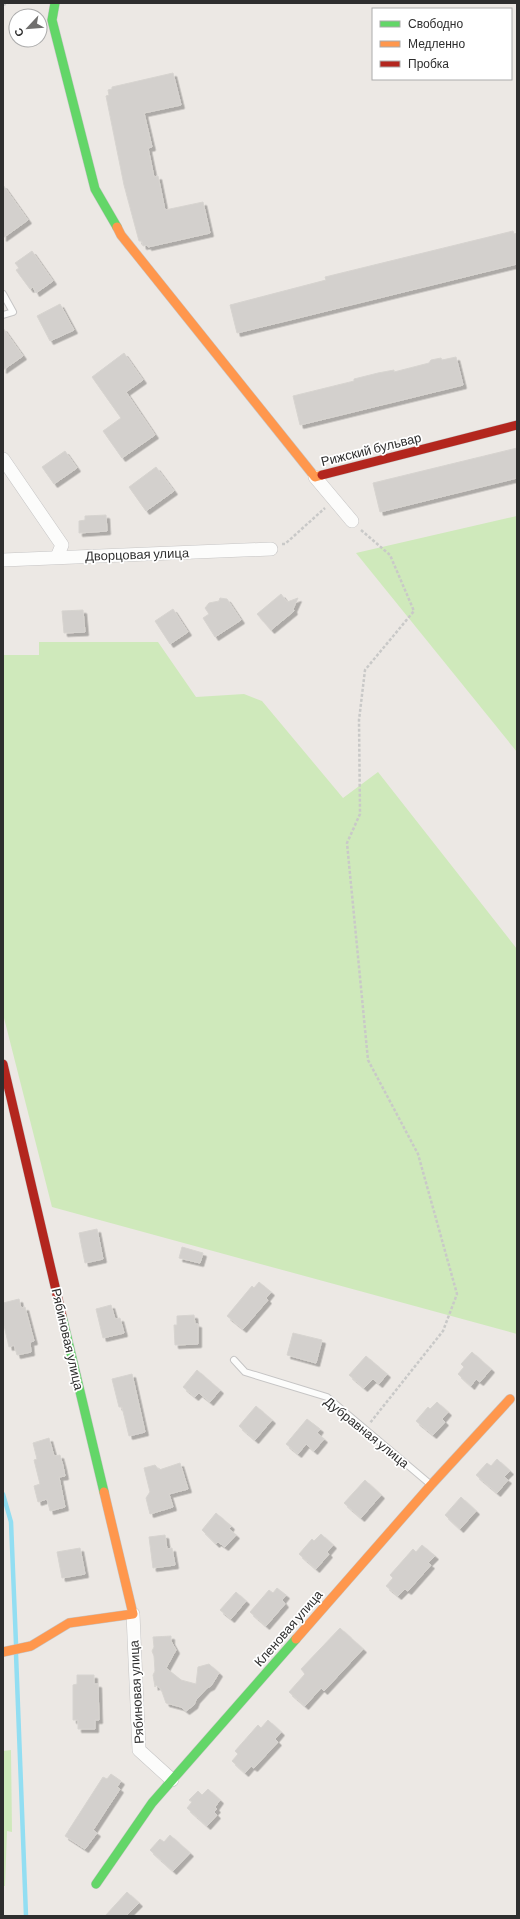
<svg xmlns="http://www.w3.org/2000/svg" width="520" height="1919" font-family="Barlow,sans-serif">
	<defs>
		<filter id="shadow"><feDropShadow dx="3.5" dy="3.5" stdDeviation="0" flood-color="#0004"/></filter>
	</defs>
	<rect width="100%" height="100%" fill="#ece8e4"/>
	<g fill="#cfe9bb">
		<path d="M517,516V752L356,553Z"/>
		<path d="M39,642H158L196,697L244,694L262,701L343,798L378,772L517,949V1334L52,1207L3,1014V655H39Z"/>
		<path d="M11,1750L12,1832L7,1831L5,1886H3V1751Z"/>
	</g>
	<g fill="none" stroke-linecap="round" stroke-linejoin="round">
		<g stroke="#92def2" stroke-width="4.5">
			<path d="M3,1494L11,1522L16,1644"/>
			<path d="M16,1654L26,1916"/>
		</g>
	</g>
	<g fill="#d3d0cd" stroke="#d7d4d0" filter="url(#shadow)">
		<path d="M173,73L181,105L144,113L152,147L148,148L154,177L158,176L165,210L203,202L210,233L148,247V245L143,246L142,241H139L124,185L106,96L109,95L108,90L112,89V87Z"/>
		<path d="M3,185L28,220L3,238Z"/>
		<path d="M513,231L514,234L517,233V264L237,333L230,305L326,280L325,277Z"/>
		<path d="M32,251L53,281L36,293L33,287L30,289L16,270L19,268L15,263Z"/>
		<path d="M60,304L74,330L50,341L37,316Z"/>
		<path d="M3,328L23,356L3,370Z"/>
		<path d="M124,353L143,380L126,392L155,435L122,458L103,431L121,418L92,377Z"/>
		<path d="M456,357L463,385L300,425L293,396L354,381V379L378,373L394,370V372L429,363L431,360L441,358L442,360Z"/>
		<path d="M517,448V478L380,512L373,483Z"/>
		<path d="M65,451L77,468L54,484L42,467Z"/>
		<path d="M156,467L174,491L146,511L129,487Z"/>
		<path d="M106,515L107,531L79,533V521L85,520V516Z"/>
		<path d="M281,594L287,602L298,598L293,609L294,611L271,630L257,614Z"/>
		<path d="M220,598L227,599L241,620L215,637L203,618L209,614L205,608L209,603L219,601Z"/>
		<path d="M173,609L188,632L170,644L155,621Z"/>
		<path d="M83,610L85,632L64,633L62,611Z"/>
		<path d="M97,1229L103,1259L85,1263L79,1233Z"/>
		<path d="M182,1247L203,1253L200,1263L179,1258Z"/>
		<path d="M259,1282L271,1292L266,1298L268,1300L243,1329L227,1316L252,1286L254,1288Z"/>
		<path d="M19,1299L21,1308L25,1307L34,1341L30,1342L31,1352L17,1355L14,1345L9,1347L3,1321V1303Z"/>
		<path d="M111,1305L115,1319L120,1318L124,1333L103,1338L96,1309Z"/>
		<path d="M194,1315L195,1324H198V1344L175,1345L174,1325H177V1316Z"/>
		<path d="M293,1333L322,1340L316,1363L287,1355Z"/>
		<path d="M472,1352L491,1369L480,1382L476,1379L471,1386L458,1374L464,1367L461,1364Z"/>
		<path d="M366,1356L387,1374L379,1384L373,1379L364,1388L349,1375Z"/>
		<path d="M197,1370L220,1390L210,1402L199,1393L195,1397L183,1387Z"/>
		<path d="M132,1374L145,1432L129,1436L122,1407H119L112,1379Z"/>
		<path d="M437,1402L448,1412L442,1419L445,1422L433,1435L416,1421L428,1407L430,1409Z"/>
		<path d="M256,1406L272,1420L255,1440L239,1426Z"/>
		<path d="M307,1419L320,1429L317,1433L324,1439L314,1451L306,1444L298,1454L286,1444Z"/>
		<path d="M49,1438L54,1456L60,1455L63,1466L65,1476L59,1477L65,1507L50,1511L47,1499L38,1502L34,1486L40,1484L34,1460L37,1459L33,1443Z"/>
		<path d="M497,1459L510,1471L504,1477L508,1480L497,1493L476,1475L487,1463L491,1466Z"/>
		<path d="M180,1463L188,1489L169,1494L173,1507L150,1514L146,1498L150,1492L144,1468L155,1465L159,1470Z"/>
		<path d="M365,1480L381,1495L361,1518L344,1503Z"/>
		<path d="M461,1497L476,1511L460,1529L445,1515Z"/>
		<path d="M216,1513L231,1526L229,1529L236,1535L225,1547L218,1542L216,1544L202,1530Z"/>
		<path d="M321,1534L333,1545L327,1552L329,1554L316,1569L299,1554L312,1539L314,1541Z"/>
		<path d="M165,1535L167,1549L172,1548L175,1565L153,1568L149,1537Z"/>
		<path d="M422,1545L435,1556L428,1563L431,1565L408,1591L405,1589L398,1596L386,1586L393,1578L390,1575L413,1549L416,1552Z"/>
		<path d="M80,1548L85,1574L62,1578L57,1552Z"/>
		<path d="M277,1588L286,1595L282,1600L285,1604L266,1626L250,1612L269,1590L273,1593Z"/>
		<path d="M236,1592L246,1601L231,1619L220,1610Z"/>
		<path d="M340,1628L363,1649L324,1691L321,1688L305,1706L289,1692L305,1674L301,1669Z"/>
		<path d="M171,1636V1641L176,1650L166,1668L181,1680L196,1684L198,1667L209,1664L219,1673L211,1686L207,1688L196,1700L194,1705L186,1711L181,1707L166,1703L161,1689L156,1685L155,1687L153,1675L155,1671L154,1656L152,1651L154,1647L153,1637Z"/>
		<path d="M77,1675H94V1684H98L99,1720H95V1729H78V1720H73V1685L77,1684Z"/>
		<path d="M268,1720L281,1732L275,1739L278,1742L254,1768L251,1766L245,1773L232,1761L238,1754L235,1751L258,1725L261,1728Z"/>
		<path d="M111,1774L121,1781L117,1787L120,1789L93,1830L97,1833L85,1849L65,1836L103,1777L107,1779Z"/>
		<path d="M208,1789L220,1800L215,1807L217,1809L214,1812L217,1815L207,1826L187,1808L192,1802L189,1800L198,1791L202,1795Z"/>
		<path d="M170,1835L190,1853L173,1871L150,1850L160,1839L164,1842Z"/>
		<path d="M127,1892L139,1903L126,1916H105Z"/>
	</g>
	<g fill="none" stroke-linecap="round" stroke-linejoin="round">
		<g stroke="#c6c5c5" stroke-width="8">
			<g id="lane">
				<path d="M3,294L13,312L3,315"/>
				<path d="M234,1360L245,1372L327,1397L430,1484"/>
			</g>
		</g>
		<g stroke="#c6c5c5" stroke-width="14">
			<g id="street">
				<path d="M3,459L62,545L57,557"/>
				<path d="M315,477L352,521"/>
				<path d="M3,560L271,549"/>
				<path d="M133,1614L139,1750L172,1780"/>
			</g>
		</g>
		<g stroke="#c6c5c5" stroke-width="10">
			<g id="fast">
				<path d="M55,3L52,20L95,189L117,227"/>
				<path d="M62,1316L104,1492"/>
				<path d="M96,1884L152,1803L296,1639"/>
			</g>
		</g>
		<g stroke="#c6c5c5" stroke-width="10">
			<g id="slow">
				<path d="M117,227L121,235L315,477L322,475"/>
				<path d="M296,1639L431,1485L510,1399"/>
				<path d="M3,1652L31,1646L69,1623L133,1614L104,1492"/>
			</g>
		</g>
		<g stroke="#c6c5c5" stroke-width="10">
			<g id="jam">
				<path d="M322,475L517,425"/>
				<path d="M3,1064L62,1316"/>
			</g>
		</g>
		<g stroke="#c9c9c8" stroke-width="2.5" stroke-dasharray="3 2" stroke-linecap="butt">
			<path d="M3,5L8,3"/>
			<path d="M361,530L390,555L414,611L365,670L359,720L360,814L347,843L368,1060L418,1154L457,1294L443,1331L370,1423"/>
			<path d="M282,544H285L325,508"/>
		</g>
		<use href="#lane" stroke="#fcfcfb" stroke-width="6"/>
		<use href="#street" stroke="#fcfcfb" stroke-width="13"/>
		<use href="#fast" stroke="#63d668" stroke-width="9"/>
		<use href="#slow" stroke="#ff974d" stroke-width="9"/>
		<use href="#jam" stroke="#b3261e" stroke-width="9"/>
	</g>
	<g text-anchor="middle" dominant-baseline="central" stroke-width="3.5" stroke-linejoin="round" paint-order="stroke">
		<g font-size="13" fill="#2e2e2e" stroke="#fff">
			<text transform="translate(371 449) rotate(-14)">Рижский бульвар</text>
			<text transform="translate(137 554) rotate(-2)">Дворцовая улица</text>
			<text transform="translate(68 1339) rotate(77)">Рябиновая улица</text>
			<text transform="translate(367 1432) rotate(39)">Дубравная улица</text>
			<text transform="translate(288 1628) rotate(-49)">Кленовая улица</text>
			<text transform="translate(136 1692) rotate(-93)">Рябиновая улица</text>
		</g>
	</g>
	<rect width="520" height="1919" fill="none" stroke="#2e2e2e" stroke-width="8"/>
	<rect x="372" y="8" width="140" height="72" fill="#ffffff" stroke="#ababab"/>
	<rect x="380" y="21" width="20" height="6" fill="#63d668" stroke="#ababab"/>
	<text x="408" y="28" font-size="12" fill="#2e2e2e">Свободно</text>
	<rect x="380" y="41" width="20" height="6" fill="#ff974d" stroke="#ababab"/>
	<text x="408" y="48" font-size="12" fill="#2e2e2e">Медленно</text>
	<rect x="380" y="61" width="20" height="6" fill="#b3261e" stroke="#ababab"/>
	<text x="408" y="68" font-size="12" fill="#2e2e2e">Пробка</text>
	<g transform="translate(28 28) rotate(244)"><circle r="19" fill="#ffffff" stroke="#ababab"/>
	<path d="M0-3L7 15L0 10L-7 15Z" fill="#706f6e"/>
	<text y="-6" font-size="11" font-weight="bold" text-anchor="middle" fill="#2e2e2e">С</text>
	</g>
</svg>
